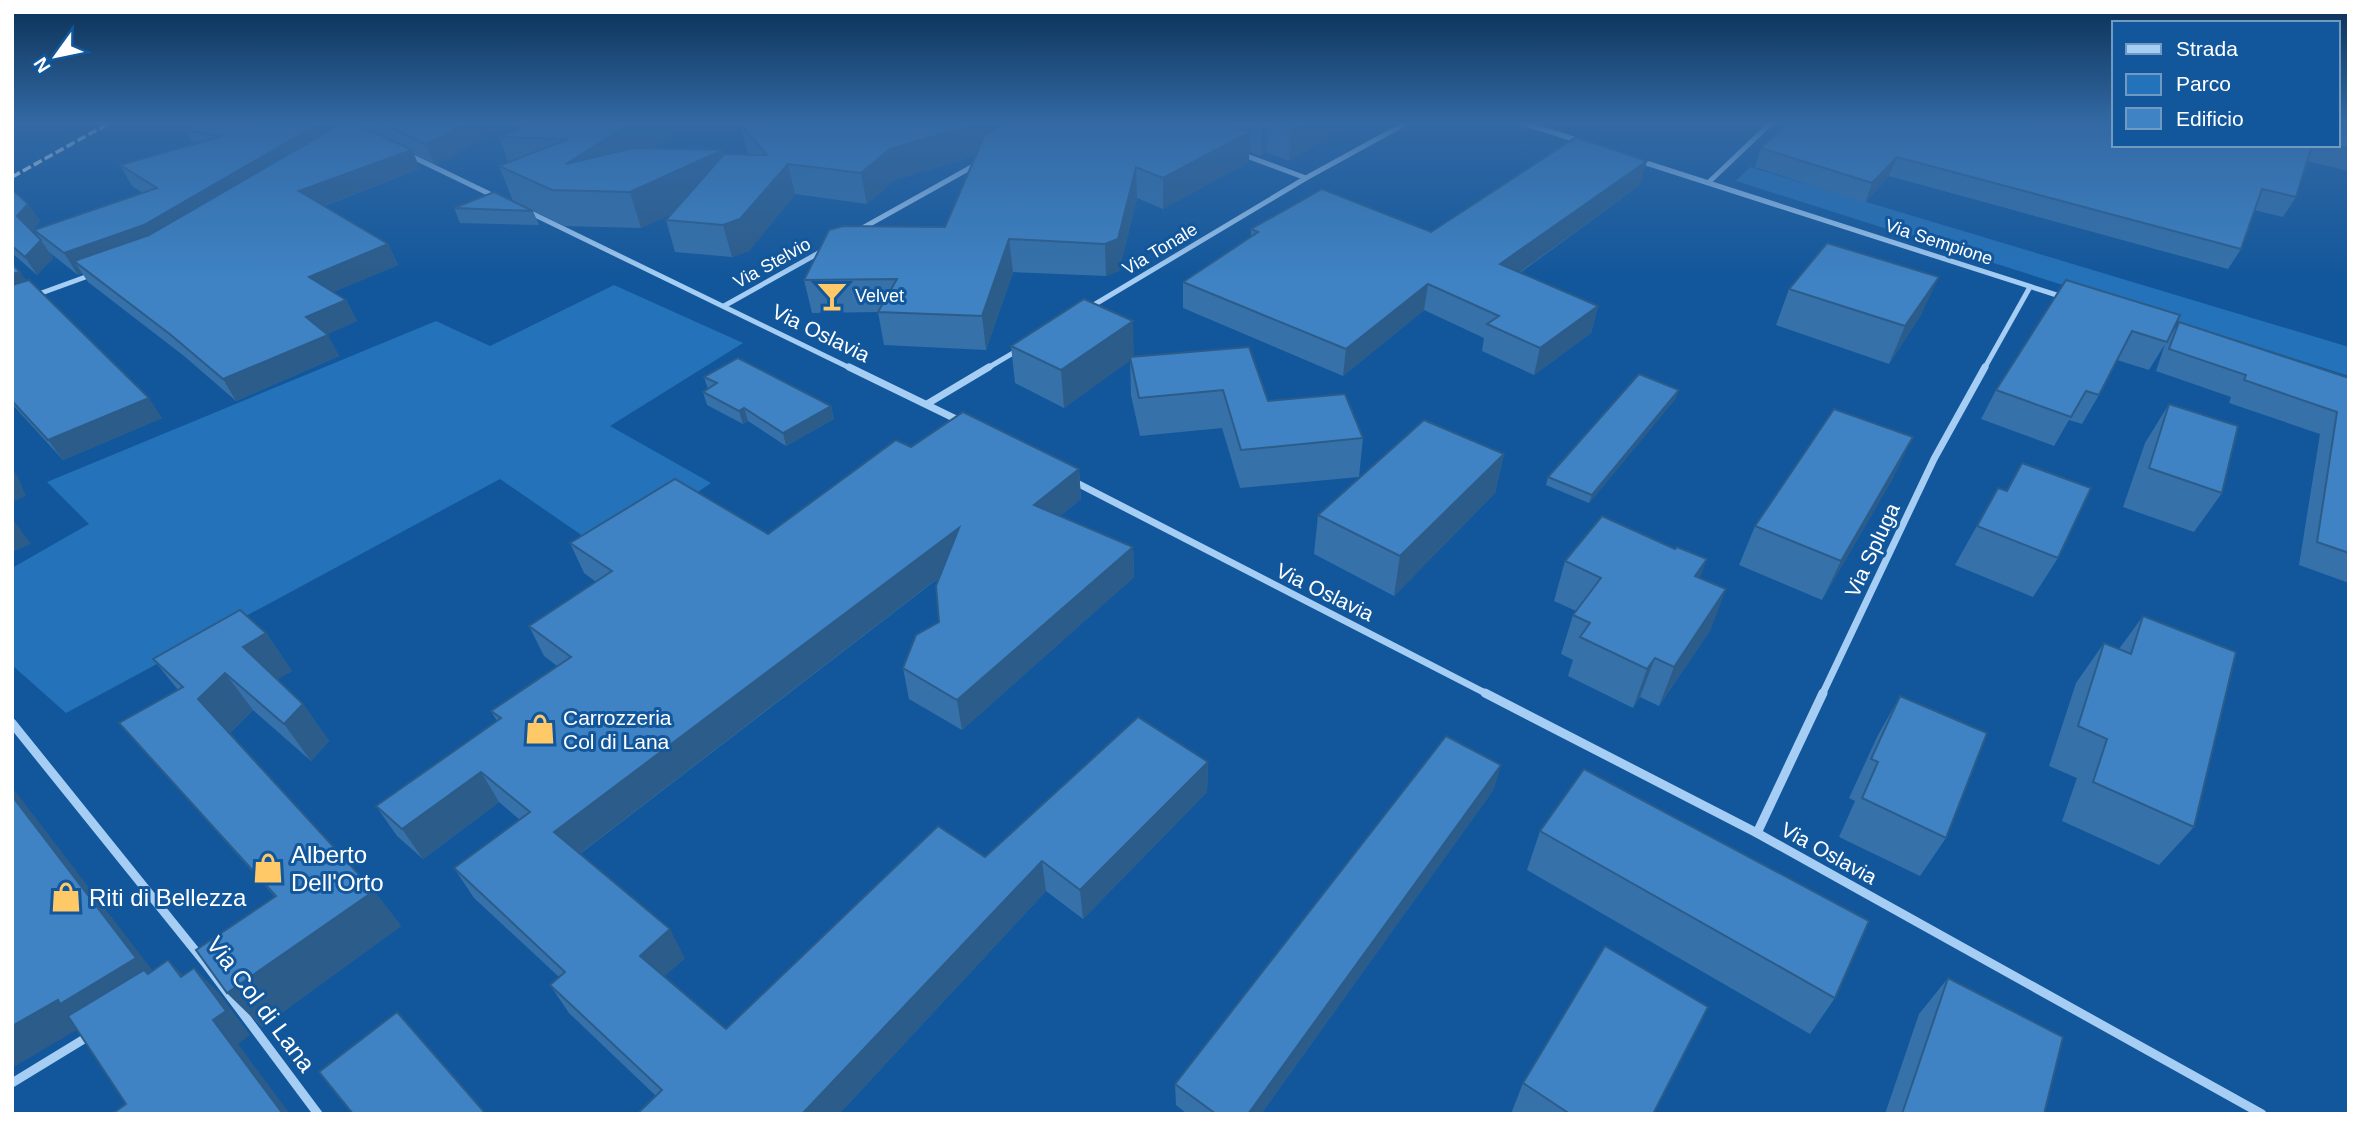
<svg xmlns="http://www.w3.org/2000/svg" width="2361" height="1126" font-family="Helvetica,sans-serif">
	<rect width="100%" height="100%" fill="#12579b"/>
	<g fill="#2472b9">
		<path d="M1750,167L2349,347V376L1736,181Z"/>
		<path d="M614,285L743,343L610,426L711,483L609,554L500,479L66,713L12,665V568L89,524L47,482L436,321L490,346Z"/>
	</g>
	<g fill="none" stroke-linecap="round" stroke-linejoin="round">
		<g stroke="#a6cef4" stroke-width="5">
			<path d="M1520,122L1583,142"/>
			<path d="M1241,154L1306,178"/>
			<path d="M409,155L496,197"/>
			<path d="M1637,160L2066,298"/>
			<path d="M1709,182L1772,122"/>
			<path d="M529,212L852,369"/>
			<path d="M859,230L977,164"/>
			<path d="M36,295L91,275"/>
			<path d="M724,306L824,250"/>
			<path d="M1087,309L1306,178L1408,122"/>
			<path d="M986,369L1020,349"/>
			<path d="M1984,369L2030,287"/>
		</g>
		<g stroke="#a6cef4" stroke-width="7">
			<path d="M849,367L962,422"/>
			<path d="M927,404L989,367"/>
			<path d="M1075,482L1489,695"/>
			<path d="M1822,695L1934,459L1985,367"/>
		</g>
		<g stroke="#a6cef4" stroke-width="9">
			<path d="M1485,693L1757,833L2262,1114"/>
			<path d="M12,723L206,964L318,1114"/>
			<path d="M1757,833L1823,693"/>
			<path d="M12,1083L89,1036"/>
		</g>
		<path stroke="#fff" stroke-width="3.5" stroke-dasharray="9 3.5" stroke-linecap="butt" d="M12,177L111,122"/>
	</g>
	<g fill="#3671a9">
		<path d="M204,122H506L451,158L434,164L414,154L420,169L324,206L388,244L398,265L333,292L346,300L357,321L327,334L339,356L236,401L184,356L88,282L82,273L78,275L49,252L53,258L37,275L12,253V189L28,204L40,221L32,231L41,240L34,230L143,193L132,186L120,165L194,144L187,131Z"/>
		<path d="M535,122H693L654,148L723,150L724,154L748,155L741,125L755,122H1354L1289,161L1267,152L1261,156L1249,151V162L1163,209L1137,198L1119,271L1106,276L1013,272L986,350L884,345L878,312L812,313L804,280L945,227L976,155L895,180L867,204L795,194L749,251L732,257L675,252L666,220L671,214L641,228L564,226L533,211L539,225L460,223L454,208L513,201L499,166L508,162L499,137Z"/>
		<path d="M2349,122V171L2307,161L2296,197L2283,217L2254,210L2241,249L2228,269L1889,176L1865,203L1755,167L1761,148L2114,145H2338Z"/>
		<path d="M1640,185L1520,273L1598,306L1591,333L1534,375L1482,351L1484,338L1424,310L1343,376L1183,308V282L1251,237V229L1431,232Z"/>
		<path d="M12,264L26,280L162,418L63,460L12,404Z"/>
		<path d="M2066,280L2167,341L2179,322L2349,378V583L2299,565L2320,434L2229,403L2231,397L2156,371L2165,344L2149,370L2117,360L2099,395L2082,424L2069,420L2054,446L1981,419L1996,390Z"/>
		<path d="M1789,289L1922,313L1889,364L1776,325Z"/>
		<path d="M1011,346L1134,357L1268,401L1363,438L1359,477L1240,488L1222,428L1140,436L1131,395L1130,360L1064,408L1015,383Z"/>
		<path d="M704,377L831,406L834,419L786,446L748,421L743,424L707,405L703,392L708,389Z"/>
		<path d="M1676,398L1589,503L1546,485L1548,477Z"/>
		<path d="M2169,404L2222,493L2194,532L2123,507L2145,443Z"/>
		<path d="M911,447L1079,469L1081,499L1060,516L1133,547L1134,577L962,730L909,699L903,668L939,622L940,577L580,854L685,958L664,976L726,1029L985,857L1208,762L1207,792L1083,919L1046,891L839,1114H637L656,1096L569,1013L550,985L559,977L474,898L454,868L520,820L499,802L423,859L397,836L376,806L497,721L491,711L557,666L544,656L529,626L596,582L584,573L570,543L768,534Z"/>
		<path d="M1504,454L1495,493L1394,596L1314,554L1318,515Z"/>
		<path d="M2022,463L2058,558L2033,597L1955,565L1998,488L2006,491Z"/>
		<path d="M1894,476L1822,600L1739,565L1755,526Z"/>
		<path d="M1565,561L1700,578L1711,629L1659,706L1640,697L1633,708L1568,676L1573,660L1561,654L1573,615L1576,611L1554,601Z"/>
		<path d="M2143,616L2194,827L2159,865L2062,821L2077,778L2049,766L2076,683L2104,643L2119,649Z"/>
		<path d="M266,633L292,671L277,679L303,704L329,741L311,761L253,710L230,733L374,891L401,926L262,1027L227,993L275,897L119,723L178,690L153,659Z"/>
		<path d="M1900,696L1946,838L1920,876L1839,837L1855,801L1849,798L1878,735Z"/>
		<path d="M1494,789L1261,1114H1187L1176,1105L1175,1084Z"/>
		<path d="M1540,831L1835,998L1810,1034L1527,870Z"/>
		<path d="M1948,978L2044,1114H1885L1919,1014Z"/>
		<path d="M1523,1083L1653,1114H1511Z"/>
	</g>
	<g fill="#2c5c89">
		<path d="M322,122H363V123L157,246L74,261L82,273L78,275L64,253Z"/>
		<path d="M467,122H506L451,158L434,164L426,144Z"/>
		<path d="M632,122H693L615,175L566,164Z"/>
		<path d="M983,122H1044L994,149L895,180L867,204L861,173L890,149Z"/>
		<path d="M1268,122L1267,152L1261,156L1262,125Z"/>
		<path d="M1306,122H1354L1289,161L1291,131Z"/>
		<path d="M1250,132L1249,162L1163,209V178Z"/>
		<path d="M412,150L420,169L309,211L299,191Z"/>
		<path d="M723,150L732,185L641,228L630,192Z"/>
		<path d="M1897,157L1889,176L1865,203L1872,183Z"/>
		<path d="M1647,161L1640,185L1495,290L1500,264Z"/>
		<path d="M788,164L795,194L749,251L732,257L723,225Z"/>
		<path d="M1136,167L1137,198L1119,271L1106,276L1105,244Z"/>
		<path d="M28,204L40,221L29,233L17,216Z"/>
		<path d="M1009,239L1013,272L986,350L982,316Z"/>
		<path d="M41,240L53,258L37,275L25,257Z"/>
		<path d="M388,244L398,265L320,298L309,277Z"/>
		<path d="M20,272L34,291L12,298V274Z"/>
		<path d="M1939,277L1922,313L1889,364L1905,326Z"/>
		<path d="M1428,284L1424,310L1343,376L1346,349Z"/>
		<path d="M346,300L357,321L317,339L306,317Z"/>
		<path d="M1598,306L1591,333L1534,375L1540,348Z"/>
		<path d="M1133,321L1134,358L1064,408L1061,370Z"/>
		<path d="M328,335L339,356L236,401L223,379Z"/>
		<path d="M1679,390L1676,398L1589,503L1592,495Z"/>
		<path d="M149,398L162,418L63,460L48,440Z"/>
		<path d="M831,406L834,419L786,446L783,433Z"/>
		<path d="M744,408L748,421L743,424L739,411Z"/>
		<path d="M1913,437L1894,476L1822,600L1841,561Z"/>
		<path d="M1504,454L1495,493L1394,596L1400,556Z"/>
		<path d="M12,469L17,475L26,496L12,502Z"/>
		<path d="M1079,469L1081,499L1037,535L1034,505Z"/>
		<path d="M12,518L31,544L12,552Z"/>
		<path d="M959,528L964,558L570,861L554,832Z"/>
		<path d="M1133,547L1134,577L962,730L957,700Z"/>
		<path d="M1707,559L1692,598L1695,576Z"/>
		<path d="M1726,589L1711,629L1659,706L1674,667Z"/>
		<path d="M266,633L292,671L269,684L243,647Z"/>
		<path d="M1655,658L1640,697L1633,708L1647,669Z"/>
		<path d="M225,673L253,710L227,736L198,699Z"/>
		<path d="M303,704L329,741L311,761L284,724Z"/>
		<path d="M1208,762L1207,792L1083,919L1080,890Z"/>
		<path d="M1501,765L1494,789L1261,1114H1248Z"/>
		<path d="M481,772L499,802L423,859L402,829Z"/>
		<path d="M12,787L162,983L85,1025L12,1068V1026L58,1000L12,796Z"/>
		<path d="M1042,861L1046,891L839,1114H802Z"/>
		<path d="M374,891L401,926L262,1027L227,993Z"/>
		<path d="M670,929L685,958L656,984L640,956Z"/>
		<path d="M168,960L193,985L181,977Z"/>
		<path d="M194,968L219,993L250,1035L238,1044L290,1114H283L213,1020Z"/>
	</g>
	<g fill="#3f83c4" stroke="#2c5c89" stroke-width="2">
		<path d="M204,122H322L144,225L64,253L34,230L157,188L120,165L222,136L187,131Z"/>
		<path d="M344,122H352L412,150L299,191L388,244L309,277L346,300L306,317L328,335L223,379L171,335L74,261L149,235Z"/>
		<path d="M379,122H467L442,137L426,144Z"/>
		<path d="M535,122H632L566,164L633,148L723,150L630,192L552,190L499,166L568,139L499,137Z"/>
		<path d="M755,122H983L890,149L861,173L788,164L740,219L723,225L666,220L724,154L767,155L741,125Z"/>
		<path d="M1009,122H1221L1250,132L1163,178L1136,167L1118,239L1105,244L1009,239L982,316L878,312L897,279L804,280L829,230L843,226L945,227L985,134Z"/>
		<path d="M1251,122H1306L1291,131L1268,122L1262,125Z"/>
		<path d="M1788,122H2114V145H2312L2296,197L2262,189L2241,249L1897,157L1872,183L1761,148Z"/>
		<path d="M2338,122H2349V149L2333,145H2338Z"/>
		<path d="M1576,137L1647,161L1500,264L1598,306L1540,348L1487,324L1499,316L1428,284L1346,349L1183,282L1258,232L1251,229L1322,189L1431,232Z"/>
		<path d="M12,189L28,204L17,216L41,240L25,257L12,246Z"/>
		<path d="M494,192L533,211L454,208Z"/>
		<path d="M1827,243L1939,277L1905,326L1789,289Z"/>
		<path d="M12,264L20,272L12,274Z"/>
		<path d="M29,280L149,398L48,440L12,401V285Z"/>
		<path d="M2066,280L2180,315L2167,342L2132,331L2099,395L2086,391L2071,417L1996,390Z"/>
		<path d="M1084,299L1133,321L1061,370L1011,346Z"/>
		<path d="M2179,322L2349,378V553L2317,542L2337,412L2244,380L2246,375L2169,349Z"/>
		<path d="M1249,347L1268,401L1345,394L1363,438L1241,450L1223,390L1139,398L1130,357Z"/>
		<path d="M738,358L831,406L783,433L744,408L739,411L703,392L717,383L704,377Z"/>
		<path d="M1639,374L1679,390L1592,495L1548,477Z"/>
		<path d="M2169,404L2238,426L2222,493L2149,468Z"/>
		<path d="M1834,409L1913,437L1841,561L1755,526Z"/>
		<path d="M963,412L1079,469L1034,505L1133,547L957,700L903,668L916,635L939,622L936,586L959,528L554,832L670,929L640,956L726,1029L938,826L985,857L1138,717L1208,762L1080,890L1042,861L802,1114H637L662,1090L550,985L565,972L454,868L530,812L481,772L402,829L376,806L501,718L491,711L571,657L529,626L612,571L570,543L675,479L768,534L896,440L911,447Z"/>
		<path d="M1424,420L1504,454L1400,556L1318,515Z"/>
		<path d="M2022,463L2091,488L2058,558L1977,526L1998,488L2007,491Z"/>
		<path d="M1602,516L1675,549L1677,547L1707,559L1695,576L1726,589L1674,667L1655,658L1647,669L1580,637L1590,623L1573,615L1601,578L1565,561Z"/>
		<path d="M240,610L266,633L243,647L303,704L284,724L225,673L198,699L374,891L227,993L196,950L276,896L119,723L183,687L153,659Z"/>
		<path d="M2143,616L2236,652L2194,827L2093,782L2107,739L2078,726L2104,643L2131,654Z"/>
		<path d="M1900,696L1987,733L1946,838L1862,798L1878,762L1871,759Z"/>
		<path d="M1446,736L1501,765L1248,1114H1216L1175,1084Z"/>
		<path d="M1584,769L1869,921L1835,998L1540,831Z"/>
		<path d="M12,796L136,958L60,1004L58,1000L12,1026Z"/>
		<path d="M1605,946L1708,1007L1653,1114H1570L1523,1083Z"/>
		<path d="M168,960L181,977L194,968L226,1011L213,1020L283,1114H112L126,1104L68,1016L144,970L148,974Z"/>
		<path d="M1948,978L2063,1037L2044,1114H1902Z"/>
		<path d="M397,1012L486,1114H353L319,1072Z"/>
	</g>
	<linearGradient id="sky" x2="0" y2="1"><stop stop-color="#0a3055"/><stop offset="0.44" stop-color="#3369a4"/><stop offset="1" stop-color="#3369a4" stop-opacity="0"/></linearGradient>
	<rect width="2361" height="279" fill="url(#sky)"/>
	<defs>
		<g id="bar-bare" transform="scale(2.415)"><path d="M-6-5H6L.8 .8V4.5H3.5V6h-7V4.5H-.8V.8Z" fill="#ffc968" stroke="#12579b" stroke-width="2.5" paint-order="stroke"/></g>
		<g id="shop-bare" transform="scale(2.415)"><path d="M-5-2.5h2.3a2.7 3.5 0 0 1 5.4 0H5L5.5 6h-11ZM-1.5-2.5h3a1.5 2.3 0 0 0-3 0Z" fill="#ffc968" stroke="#12579b" stroke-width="2.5" paint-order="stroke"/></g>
	</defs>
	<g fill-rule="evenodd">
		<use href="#bar-bare" x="832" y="296"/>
		<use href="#shop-bare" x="540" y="729"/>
		<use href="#shop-bare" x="268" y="868"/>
		<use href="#shop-bare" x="66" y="897"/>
	</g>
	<g text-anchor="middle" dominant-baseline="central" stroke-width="6" stroke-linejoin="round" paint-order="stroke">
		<g font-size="18" fill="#fff" stroke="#12579b">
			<text transform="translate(1939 242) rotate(18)">Via Sempione</text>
			<text transform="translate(1160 249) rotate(-31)">Via Tonale</text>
			<text transform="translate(772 263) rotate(-29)">Via Stelvio</text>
		</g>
		<g font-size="18" fill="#fff" stroke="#12579b" text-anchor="start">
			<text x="855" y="296">Velvet</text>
		</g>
		<g font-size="21" fill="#fff" stroke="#12579b">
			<text transform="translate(821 333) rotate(26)">Via Oslavia</text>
			<text transform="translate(1872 550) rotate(-65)">Via Spluga</text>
			<text transform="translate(1325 592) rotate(26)">Via Oslavia</text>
			<text transform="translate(1829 853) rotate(29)">Via Oslavia</text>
		</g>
		<g font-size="21" fill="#fff" stroke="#12579b" text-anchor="start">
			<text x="563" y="717">Carrozzeria<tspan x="563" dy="24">Col di Lana</tspan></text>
		</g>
		<g font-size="24" fill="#fff" stroke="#12579b" text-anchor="start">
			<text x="291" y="854">Alberto<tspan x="291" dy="28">Dell'Orto</tspan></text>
			<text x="89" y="897">Riti di Bellezza</text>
		</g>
		<g font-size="24" fill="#fff" stroke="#12579b">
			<text transform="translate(261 1004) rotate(53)">Via Col di Lana</text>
		</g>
	</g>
	<rect width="2361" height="1126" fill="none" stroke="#ffffff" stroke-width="28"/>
	<rect x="2112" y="21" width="228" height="126" fill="#12579b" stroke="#719ac3" stroke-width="2"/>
	<rect x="2126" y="44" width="35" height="10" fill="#a6cef4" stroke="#719ac3" stroke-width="2"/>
	<text x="2176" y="56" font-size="21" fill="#ffffff">Strada</text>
	<rect x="2126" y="74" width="35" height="21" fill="#2472b9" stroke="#719ac3" stroke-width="2"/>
	<text x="2176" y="91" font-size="21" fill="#ffffff">Parco</text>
	<rect x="2126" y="108" width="35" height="21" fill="#3f83c4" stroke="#719ac3" stroke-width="2"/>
	<text x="2176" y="126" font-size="21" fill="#ffffff">Edificio</text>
	<g transform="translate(56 56) rotate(237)" stroke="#12579b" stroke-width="5" paint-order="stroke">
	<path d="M0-5L12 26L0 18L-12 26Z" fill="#ffffff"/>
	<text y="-10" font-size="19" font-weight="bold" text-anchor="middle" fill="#ffffff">N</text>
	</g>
</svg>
